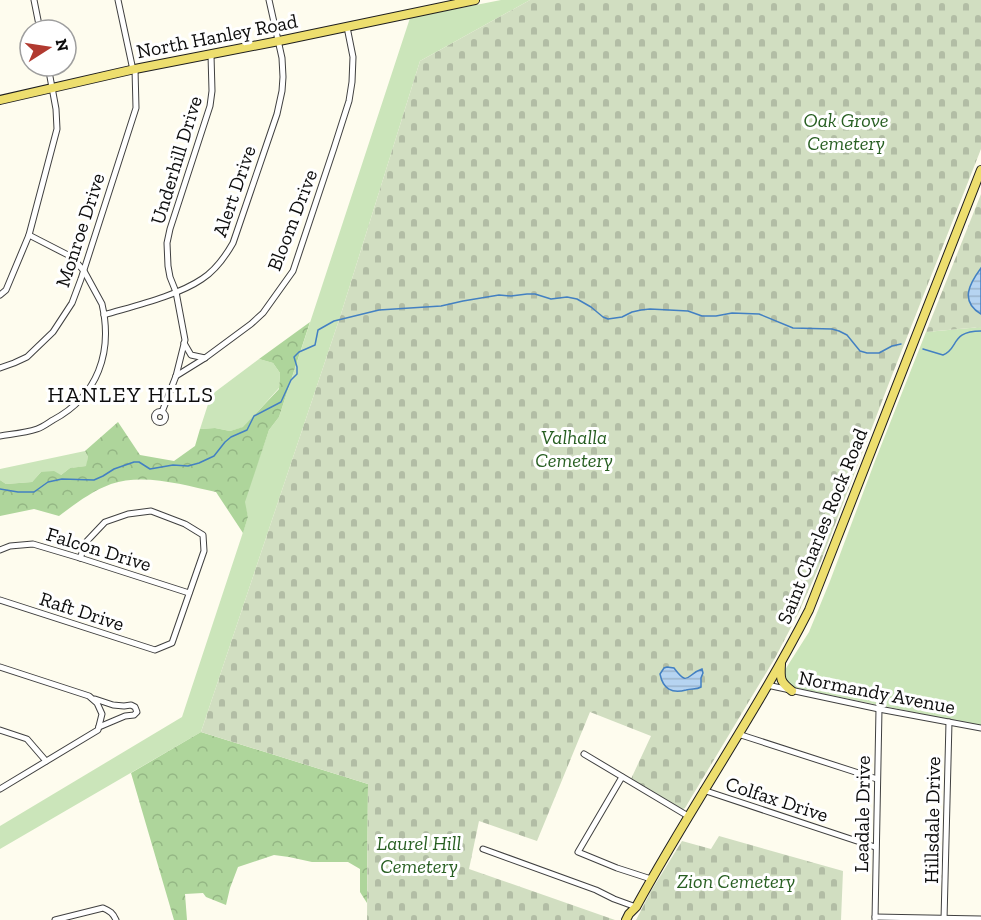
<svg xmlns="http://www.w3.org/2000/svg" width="981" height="920" font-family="'Zilla Slab',serif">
	<defs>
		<pattern id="forest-crowns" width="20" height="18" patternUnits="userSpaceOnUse" patternTransform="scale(1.5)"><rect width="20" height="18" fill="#aed59b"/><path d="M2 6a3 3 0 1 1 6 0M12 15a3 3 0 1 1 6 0" fill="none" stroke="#94b684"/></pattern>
		<pattern id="cemetery-stones" width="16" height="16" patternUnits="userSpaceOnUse" patternTransform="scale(1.5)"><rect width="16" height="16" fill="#d1dec1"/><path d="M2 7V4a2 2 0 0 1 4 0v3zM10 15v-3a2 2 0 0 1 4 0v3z" fill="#b2bda5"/></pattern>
		<pattern id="water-rules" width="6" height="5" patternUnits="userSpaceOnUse" patternTransform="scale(1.5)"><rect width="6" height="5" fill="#b6d4f1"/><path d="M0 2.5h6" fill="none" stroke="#9bb5cd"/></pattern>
	</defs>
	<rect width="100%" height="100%" fill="#fefcee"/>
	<g fill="#cbe5ba">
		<path d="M501,0H530L420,61L341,314L201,732L0,849V826L182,717L248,517L244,502L269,430L279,417L410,18Z"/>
		<path d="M981,327V726L791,687L783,677V673L809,632L830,581L875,461L926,332Z"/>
		<path d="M259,359L273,363L280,373L279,388L244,427L230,431L215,428L200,429L211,395Z"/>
		<path d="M85,451L88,457L87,466L70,468L61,475L41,472L32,482L6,484L0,480V469Z"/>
	</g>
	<g fill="url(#forest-crowns)">
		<path d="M310,322L279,417L269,430L245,502L248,517L243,533L216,492C183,485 144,473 111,484C92,491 75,504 59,516L34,509L0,516V480L6,484L32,482L41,472L54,471L61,475L70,468L86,466L88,457L85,451L118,422L140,455L174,461L195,446L200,429L215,428L230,431L243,427L279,389L280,373L273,363L259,359Z"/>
		<path d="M201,732L368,784L367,903L360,892V869L348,862H312L289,857L274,855L238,867L230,888L226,905L206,897L203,893L185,894L187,920H174L131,773Z"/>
	</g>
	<g fill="url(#cemetery-stones)">
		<path d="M530,0H981V149L889,383L818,569L799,612L775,658L685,808L681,810L631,779L651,736L590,712L537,841L479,821L469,869L615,920H367L368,784L201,732L341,314L420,61Z"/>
		<path d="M981,194V327L926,332Z"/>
		<path d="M719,836L843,871L841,920H636L651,891L682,841L711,849Z"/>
	</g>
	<g fill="url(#water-rules)" stroke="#4380c2" stroke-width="1.5">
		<path d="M981,268V314C959,301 970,283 981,268Z"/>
		<path d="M667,667L674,668C689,688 686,674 702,669L703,673L701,678V687C696,690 692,688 686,690C672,694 663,689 660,674L664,668Z"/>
	</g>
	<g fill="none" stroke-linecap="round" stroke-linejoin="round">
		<g stroke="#4380c2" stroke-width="1.5">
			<path d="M923,349L943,355C959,349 950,331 981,331"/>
			<path d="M0,489L18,492H34L48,482L62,479L94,480L103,476L114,469L134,462H139L150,469L173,465L188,466L199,463L214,456L225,442L231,437L247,430L254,416L281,402L291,380L297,374V367L294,357L299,352L315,345L318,330L334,321L379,310L441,306L463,301L499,295L511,296L527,294H535L551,299L567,297L577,299L591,307L603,317L608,319L622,317L632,312L641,310L650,309L688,311L702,316H716L732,313L759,314L793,328L832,329L839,331L847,335L860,351L867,353H879L892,346L901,344"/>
		</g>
		<g stroke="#404040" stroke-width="7">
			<g id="minor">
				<path d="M34,0L40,30"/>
				<path d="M118,0L133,70"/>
				<path d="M0,295L6,290L29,235L57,129L56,109L48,66"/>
				<path d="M104,315C134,306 177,296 202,279C216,270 225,257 233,243L277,114L282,91L283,77L282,58L269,0"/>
				<path d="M184,343L191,355L205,358"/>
				<path d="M0,368L14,363L27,357L53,332L72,303L81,279L136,108L135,69"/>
				<path d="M176,376L205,358L251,324L263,313L293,271L334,148L349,101L352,82L353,57L347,27"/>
				<circle cx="160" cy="417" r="5.5"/>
				<path d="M162,412L176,376L185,340L176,292L170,277L168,266L167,243L170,229L210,106L212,91L211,55"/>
				<path d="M0,436C12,434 25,433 37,429C43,427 48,423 53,420C98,396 113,352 102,304L84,271L77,263L68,255L29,235"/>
				<path d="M0,550L10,546L33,544L80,558L189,593"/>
				<path d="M0,600L155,650L172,643L204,551L203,535L185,524L151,511L128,514L105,522L87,541L80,558"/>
				<path d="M0,667L89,696L97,703L102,714L98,730L0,789"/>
				<path d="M767,685L879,709L981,728"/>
				<path d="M95,699L113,705L124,706L131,705L135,707L137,712L134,715L125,716L99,727"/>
				<path d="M0,730L27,739L46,761"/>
				<path d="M738,734L877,779"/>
				<path d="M584,754L688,816"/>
				<path d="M622,777L578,852L617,868L651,879"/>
				<path d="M703,790L875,847"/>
				<path d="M483,849L596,890L614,899L636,907"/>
				<path d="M875,917L981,919"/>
				<path d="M55,920L103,908C110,911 113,913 116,920"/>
				<path d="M875,920L879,709"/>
				<path d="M944,920L949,722"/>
			</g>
		</g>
		<g stroke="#1e1e1e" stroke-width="10">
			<g id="primary">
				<path d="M0,100L135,69L284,40L475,0"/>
				<path d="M781,664C780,679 780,682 792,691"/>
				<path d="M626,920L629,914L636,907C691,806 757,712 809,610L981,170"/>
			</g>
		</g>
		<use href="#minor" stroke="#fff" stroke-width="5"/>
		<use href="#primary" stroke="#edde6e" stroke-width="8"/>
	</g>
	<g text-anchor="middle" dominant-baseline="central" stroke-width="6" stroke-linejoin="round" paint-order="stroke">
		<g font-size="20" fill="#0d0d0d" stroke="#fff">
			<text transform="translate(217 36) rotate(-11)">North Hanley Road</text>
			<text transform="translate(176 160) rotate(-73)">Underhill Drive</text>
			<text transform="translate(234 191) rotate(-71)">Alert Drive</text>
			<text transform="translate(292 220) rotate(-69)">Bloom Drive</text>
			<text transform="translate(80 230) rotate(-72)">Monroe Drive</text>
			<text transform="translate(822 526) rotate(-68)">Saint Charles Rock Road</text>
			<text transform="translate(99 549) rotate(17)">Falcon Drive</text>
			<text transform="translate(82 611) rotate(18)">Raft Drive</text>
			<text transform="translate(877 692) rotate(11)">Normandy Avenue</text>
			<text transform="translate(777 799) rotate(18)">Colfax Drive</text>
			<text transform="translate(862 814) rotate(-89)">Leadale Drive</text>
			<text transform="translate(932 820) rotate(-89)">Hillsdale Drive</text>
		</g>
		<g font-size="20" font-style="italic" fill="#285f22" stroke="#fff">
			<text x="846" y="120">Oak Grove<tspan x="846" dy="23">Cemetery</tspan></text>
			<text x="574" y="437">Valhalla<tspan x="574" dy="23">Cemetery</tspan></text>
			<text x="419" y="843">Laurel Hill<tspan x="419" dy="23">Cemetery</tspan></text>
			<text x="736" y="881">Zion Cemetery</text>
		</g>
		<g font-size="22" letter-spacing="1.5" fill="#0d0d0d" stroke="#fff">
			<text x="131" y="394">HANLEY HILLS</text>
		</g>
	</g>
	<g transform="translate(48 48) rotate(78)"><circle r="28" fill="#ffffff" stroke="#9e9e9e" stroke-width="1.5"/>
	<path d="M0-4.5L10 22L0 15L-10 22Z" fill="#b13a30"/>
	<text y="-9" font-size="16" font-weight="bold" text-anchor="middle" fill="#0d0d0d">N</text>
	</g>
</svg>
